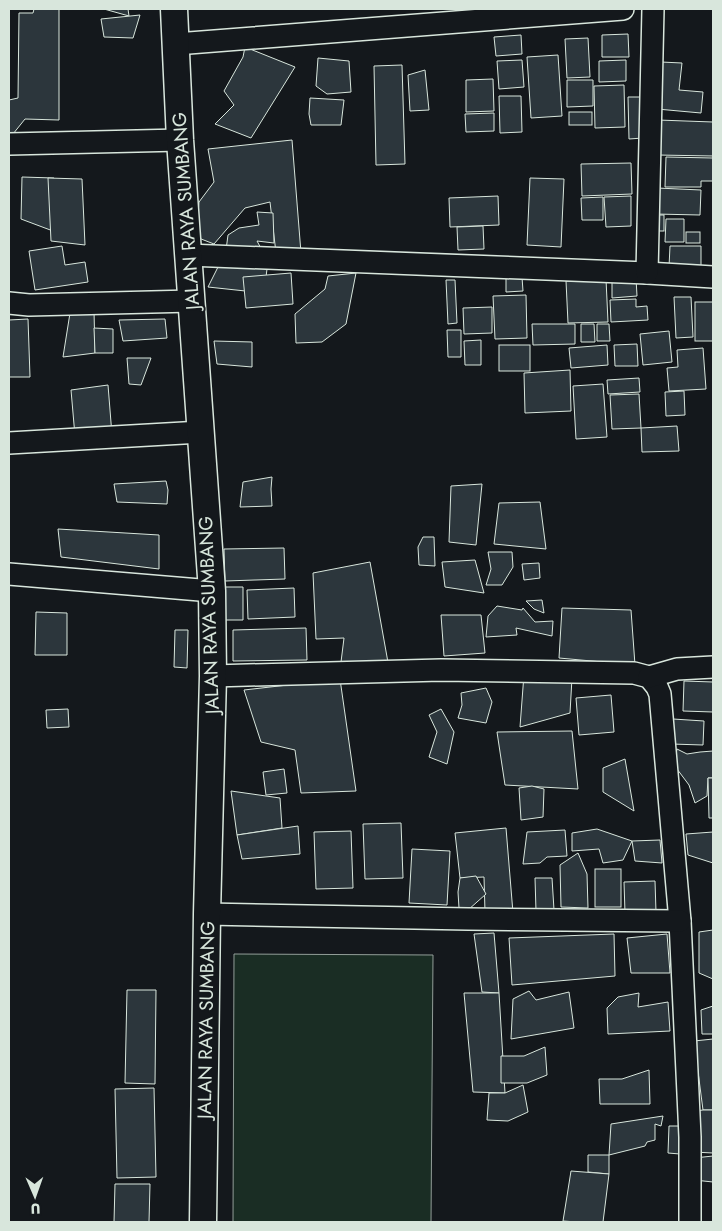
<svg xmlns="http://www.w3.org/2000/svg" width="722" height="1231" font-family="Jost,sans-serif">
	<rect width="100%" height="100%" fill="#14181c"/>
	<path fill="#1a2d24" stroke="#939e99" d="M234,954L433,955L431,1222H233Z"/>
	<g fill="#2c363c" stroke="#d8e6dc">
		<path d="M34,9H59V120L25,119L9,139V100L18,98L19,13H33Z"/>
		<path d="M104,9H128L129,16Z"/>
		<path d="M140,15L133,38L104,37L101,19Z"/>
		<path d="M628,34L629,57H602V35Z"/>
		<path d="M521,35L522,54L496,56L494,37Z"/>
		<path d="M588,38L590,77L567,78L565,39Z"/>
		<path d="M245,47L295,67L251,138L215,124L234,105L224,91L243,57Z"/>
		<path d="M558,55L562,116L531,118L527,57Z"/>
		<path d="M318,58L349,61L351,92L327,94L316,86Z"/>
		<path d="M522,60L524,87L499,89L497,61Z"/>
		<path d="M626,60V81L599,82V61Z"/>
		<path d="M661,62L682,63L679,90L703,92L701,113L657,109Z"/>
		<path d="M402,65L405,164L376,165L374,66Z"/>
		<path d="M425,70L429,110L410,111L408,75Z"/>
		<path d="M493,79L494,111L466,112V80Z"/>
		<path d="M567,80H593V106L567,107Z"/>
		<path d="M624,85L625,127L595,128L594,86Z"/>
		<path d="M499,96H521L522,132L500,133Z"/>
		<path d="M628,97H643V138L629,139Z"/>
		<path d="M310,98L344,100L341,125H311L309,114Z"/>
		<rect x="569" y="112" width="23" height="13"/>
		<path d="M494,113V131L466,132L465,114Z"/>
		<path d="M658,120L713,122V156L657,155Z"/>
		<path d="M292,140L301,253H276L270,202L245,208L214,244L196,237L199,202L214,182L208,149Z"/>
		<path d="M666,157L713,158V181H701V187H665Z"/>
		<path d="M631,163L632,194L582,196L581,164Z"/>
		<path d="M22,177L54,178L53,231L21,219Z"/>
		<path d="M48,178L82,179L85,245L51,241Z"/>
		<path d="M530,178L564,179L561,247L527,245Z"/>
		<path d="M657,188L701,190L700,215L655,214Z"/>
		<path d="M498,196L499,225L450,227L449,198Z"/>
		<path d="M631,196V226L606,227L604,197Z"/>
		<path d="M603,197V220H582L581,198Z"/>
		<path d="M257,212L273,213L274,243L257,241L263,252L226,250L228,235L239,228L259,225Z"/>
		<rect x="651" y="215" width="13" height="16"/>
		<path d="M666,219H684V242H665Z"/>
		<path d="M483,226L484,249L458,250L457,227Z"/>
		<rect x="686" y="232" width="14" height="11"/>
		<path d="M62,246L65,265L85,262L88,282L35,290L29,251Z"/>
		<path d="M670,246H701V267H669Z"/>
		<path d="M220,263L267,269L264,293L208,287Z"/>
		<path d="M291,273L293,304L246,308L243,277Z"/>
		<path d="M356,273L346,324L322,342L296,343L295,314L325,289L328,276Z"/>
		<path d="M522,277L523,291L506,292V278Z"/>
		<path d="M612,278H636L637,296L612,298Z"/>
		<path d="M606,279L608,322L568,323L566,281Z"/>
		<path d="M446,280H455L457,323L448,324Z"/>
		<path d="M526,295L527,338L495,339L493,296Z"/>
		<path d="M674,297H691L693,337L676,338Z"/>
		<path d="M636,299V307L647,306L648,320L611,322L610,300Z"/>
		<rect x="695" y="302" width="18" height="39"/>
		<path d="M492,307V333L464,334L463,308Z"/>
		<path d="M94,311L95,353L63,357L70,313Z"/>
		<path d="M28,319L30,377H9V320Z"/>
		<path d="M165,319L167,338L123,341L119,320Z"/>
		<path d="M532,324H575V344L533,345Z"/>
		<path d="M581,324H594L595,342H581Z"/>
		<path d="M597,324H609L610,341H597Z"/>
		<path d="M94,328L113,329V353H95Z"/>
		<path d="M447,330H461V357H448Z"/>
		<path d="M669,331L672,362L643,365L640,334Z"/>
		<path d="M481,340V365H465L464,341Z"/>
		<path d="M214,341L252,342V367L217,364Z"/>
		<path d="M637,344L638,366H615L614,345Z"/>
		<rect x="499" y="345" width="31" height="26"/>
		<path d="M607,345L608,365L571,368L569,348Z"/>
		<path d="M703,348L706,389L669,391L667,368L678,367L677,350Z"/>
		<path d="M127,358H151L141,385L129,384Z"/>
		<path d="M570,370L571,411L525,413L524,373Z"/>
		<path d="M639,378L640,392L608,394L607,380Z"/>
		<path d="M603,384L607,437L576,439L573,386Z"/>
		<path d="M108,385L112,435L75,436L71,390Z"/>
		<path d="M684,391L685,415L666,416L665,392Z"/>
		<path d="M639,394L641,428L612,429L610,395Z"/>
		<path d="M677,426L679,451L642,452L641,428Z"/>
		<path d="M272,477L271,489L272,506L240,507L243,482Z"/>
		<path d="M166,481L168,490L167,504L117,502L114,484Z"/>
		<path d="M482,484L476,545L449,542L451,486Z"/>
		<path d="M540,502L546,549L494,544L499,503Z"/>
		<path d="M58,529L159,535V569L61,557Z"/>
		<path d="M423,537H434L435,566L419,565L418,547Z"/>
		<path d="M284,548L285,579L225,581L224,549Z"/>
		<path d="M488,552H512L513,567L502,585H486L491,569Z"/>
		<path d="M475,560L484,593L445,587L442,562Z"/>
		<path d="M370,562L389,668L341,662L344,638L316,639L313,573Z"/>
		<path d="M539,563L540,578L524,580L522,564Z"/>
		<path d="M221,587H243V620H220Z"/>
		<path d="M294,588L295,617L248,619L247,590Z"/>
		<path d="M542,600L544,613L534,609L526,601Z"/>
		<path d="M497,606L522,610L523,608L535,622L553,621L552,636L516,628L517,635L486,637L488,616Z"/>
		<path d="M562,608L631,610L635,665L559,658Z"/>
		<path d="M36,612L67,613V655H35Z"/>
		<path d="M441,615H481L485,653L444,656Z"/>
		<path d="M306,628L307,660L233,661V630Z"/>
		<path d="M175,630H188L187,668L174,667Z"/>
		<path d="M524,674L572,678L570,713L520,727Z"/>
		<path d="M340,679L356,791L301,793L295,750L261,742L244,690Z"/>
		<path d="M684,681L713,682V712L683,711Z"/>
		<path d="M486,688L492,702L486,723L458,718L462,705L461,693Z"/>
		<path d="M611,695L614,732L579,735L576,698Z"/>
		<path d="M68,709L69,727L47,728L46,710Z"/>
		<path d="M441,709L454,732L447,764L429,757L437,732L429,715Z"/>
		<path d="M673,719L704,721L703,745L671,744Z"/>
		<path d="M572,731L578,789L505,785L497,732Z"/>
		<path d="M677,749L687,754L700,752L713,751V778H708L707,796L695,803L689,785L674,765Z"/>
		<path d="M625,759L634,811L603,792V768Z"/>
		<path d="M284,769L287,793L266,795L263,772Z"/>
		<path d="M708,778H713V818H709Z"/>
		<path d="M532,786L544,789L543,817L521,820L519,788Z"/>
		<path d="M231,791L280,798L282,828L237,835Z"/>
		<path d="M401,823L403,878L365,879L363,824Z"/>
		<path d="M298,826L300,854L242,859L237,835Z"/>
		<path d="M506,828L513,913L485,912L484,877L460,878L455,833Z"/>
		<path d="M597,829L632,841L623,860L603,863L599,849L572,851V833Z"/>
		<path d="M565,830L567,856L547,857L540,863L523,864L527,832Z"/>
		<path d="M351,831L353,888L316,889L314,832Z"/>
		<path d="M713,832V863L688,855L686,834Z"/>
		<path d="M660,840L662,863L635,861L632,841Z"/>
		<path d="M412,849L450,851L447,905L409,903Z"/>
		<path d="M578,853L587,874L588,908L561,907L560,865Z"/>
		<rect x="595" y="869" width="26" height="38"/>
		<path d="M476,876L486,894L468,910L459,908L458,892L460,878Z"/>
		<path d="M535,878H552L554,910L536,911Z"/>
		<path d="M655,881L656,912L625,913L624,882Z"/>
		<path d="M713,930V979L699,973V932Z"/>
		<path d="M494,933L499,993L482,992L474,934Z"/>
		<path d="M614,934L615,976L512,985L509,938Z"/>
		<path d="M667,934L670,973H631L627,938Z"/>
		<path d="M127,990H156L155,1084L125,1083Z"/>
		<path d="M529,991L536,1000L569,992L574,1028L511,1039L513,999Z"/>
		<path d="M464,993H499L505,1093L473,1092Z"/>
		<path d="M639,993L638,1007L668,1002L670,1031L608,1034L607,1008L618,997Z"/>
		<path d="M713,1006V1034H702L701,1010Z"/>
		<path d="M713,1039V1110H703L694,1041Z"/>
		<path d="M545,1047L547,1075L527,1083H501V1056H524Z"/>
		<path d="M649,1070L650,1104H600L599,1079H622Z"/>
		<path d="M523,1085L528,1112L508,1121L487,1120L489,1093H505Z"/>
		<path d="M154,1088L156,1177L117,1178L115,1089Z"/>
		<path d="M703,1110H713V1153L693,1152L695,1111Z"/>
		<path d="M663,1116L661,1126L655,1124V1140L647,1142L645,1146L609,1155L611,1124Z"/>
		<path d="M669,1126H682L680,1154L668,1153Z"/>
		<path d="M588,1155H609V1174L588,1172Z"/>
		<path d="M713,1156V1182L694,1180V1158Z"/>
		<path d="M571,1171L609,1174L603,1222H577L563,1221Z"/>
		<path d="M115,1184H150L149,1222H114Z"/>
	</g>
	<g fill="none" stroke-linecap="round" stroke-linejoin="round">
		<g stroke="#d8e6dc" stroke-width="24">
			<g id="minor">
				<path d="M176,44L623,9"/>
				<path d="M9,144L180,140"/>
				<path d="M188,255L647,273L713,277"/>
				<path d="M647,273L653,9"/>
				<path d="M9,303L29,305L192,301"/>
				<path d="M9,443L201,432"/>
				<path d="M9,574L212,591"/>
				<path d="M213,676L441,670L634,673L649,677L657,687L660,694L680,921L690,1137V1222"/>
				<path d="M649,677L677,669L713,667"/>
				<path d="M207,914L468,919L680,921"/>
			</g>
		</g>
		<g stroke="#d8e6dc" stroke-width="29">
			<path id="tertiary" d="M174,9L180,140L212,591L213,676L207,914L203,1222"/>
		</g>
		<use href="#minor" stroke="#14181c" stroke-width="21"/>
		<use href="#tertiary" stroke="#14181c" stroke-width="26"/>
	</g>
	<g text-anchor="middle" dominant-baseline="central" stroke-width="4" stroke-linejoin="round" paint-order="stroke">
		<g font-size="19" fill="#d8e6dc" stroke="#14181c">
			<text transform="translate(186 211) rotate(-94)">JALAN RAYA SUMBANG</text>
			<text transform="translate(209 615) rotate(-92)">JALAN RAYA SUMBANG</text>
			<text transform="translate(206 1020) rotate(-89)">JALAN RAYA SUMBANG</text>
		</g>
	</g>
	<rect width="722" height="1231" fill="none" stroke="#d8e6dc" stroke-width="20"/>
	<g transform="translate(35 1196) rotate(178)" stroke="#14181c" stroke-width="4" paint-order="stroke">
	<path d="M0-4L9 19L0 12L-9 19Z" fill="#d8e6dc"/>
	<text y="-8" font-size="14" font-weight="bold" text-anchor="middle" fill="#d8e6dc">U</text>
	</g>
</svg>
